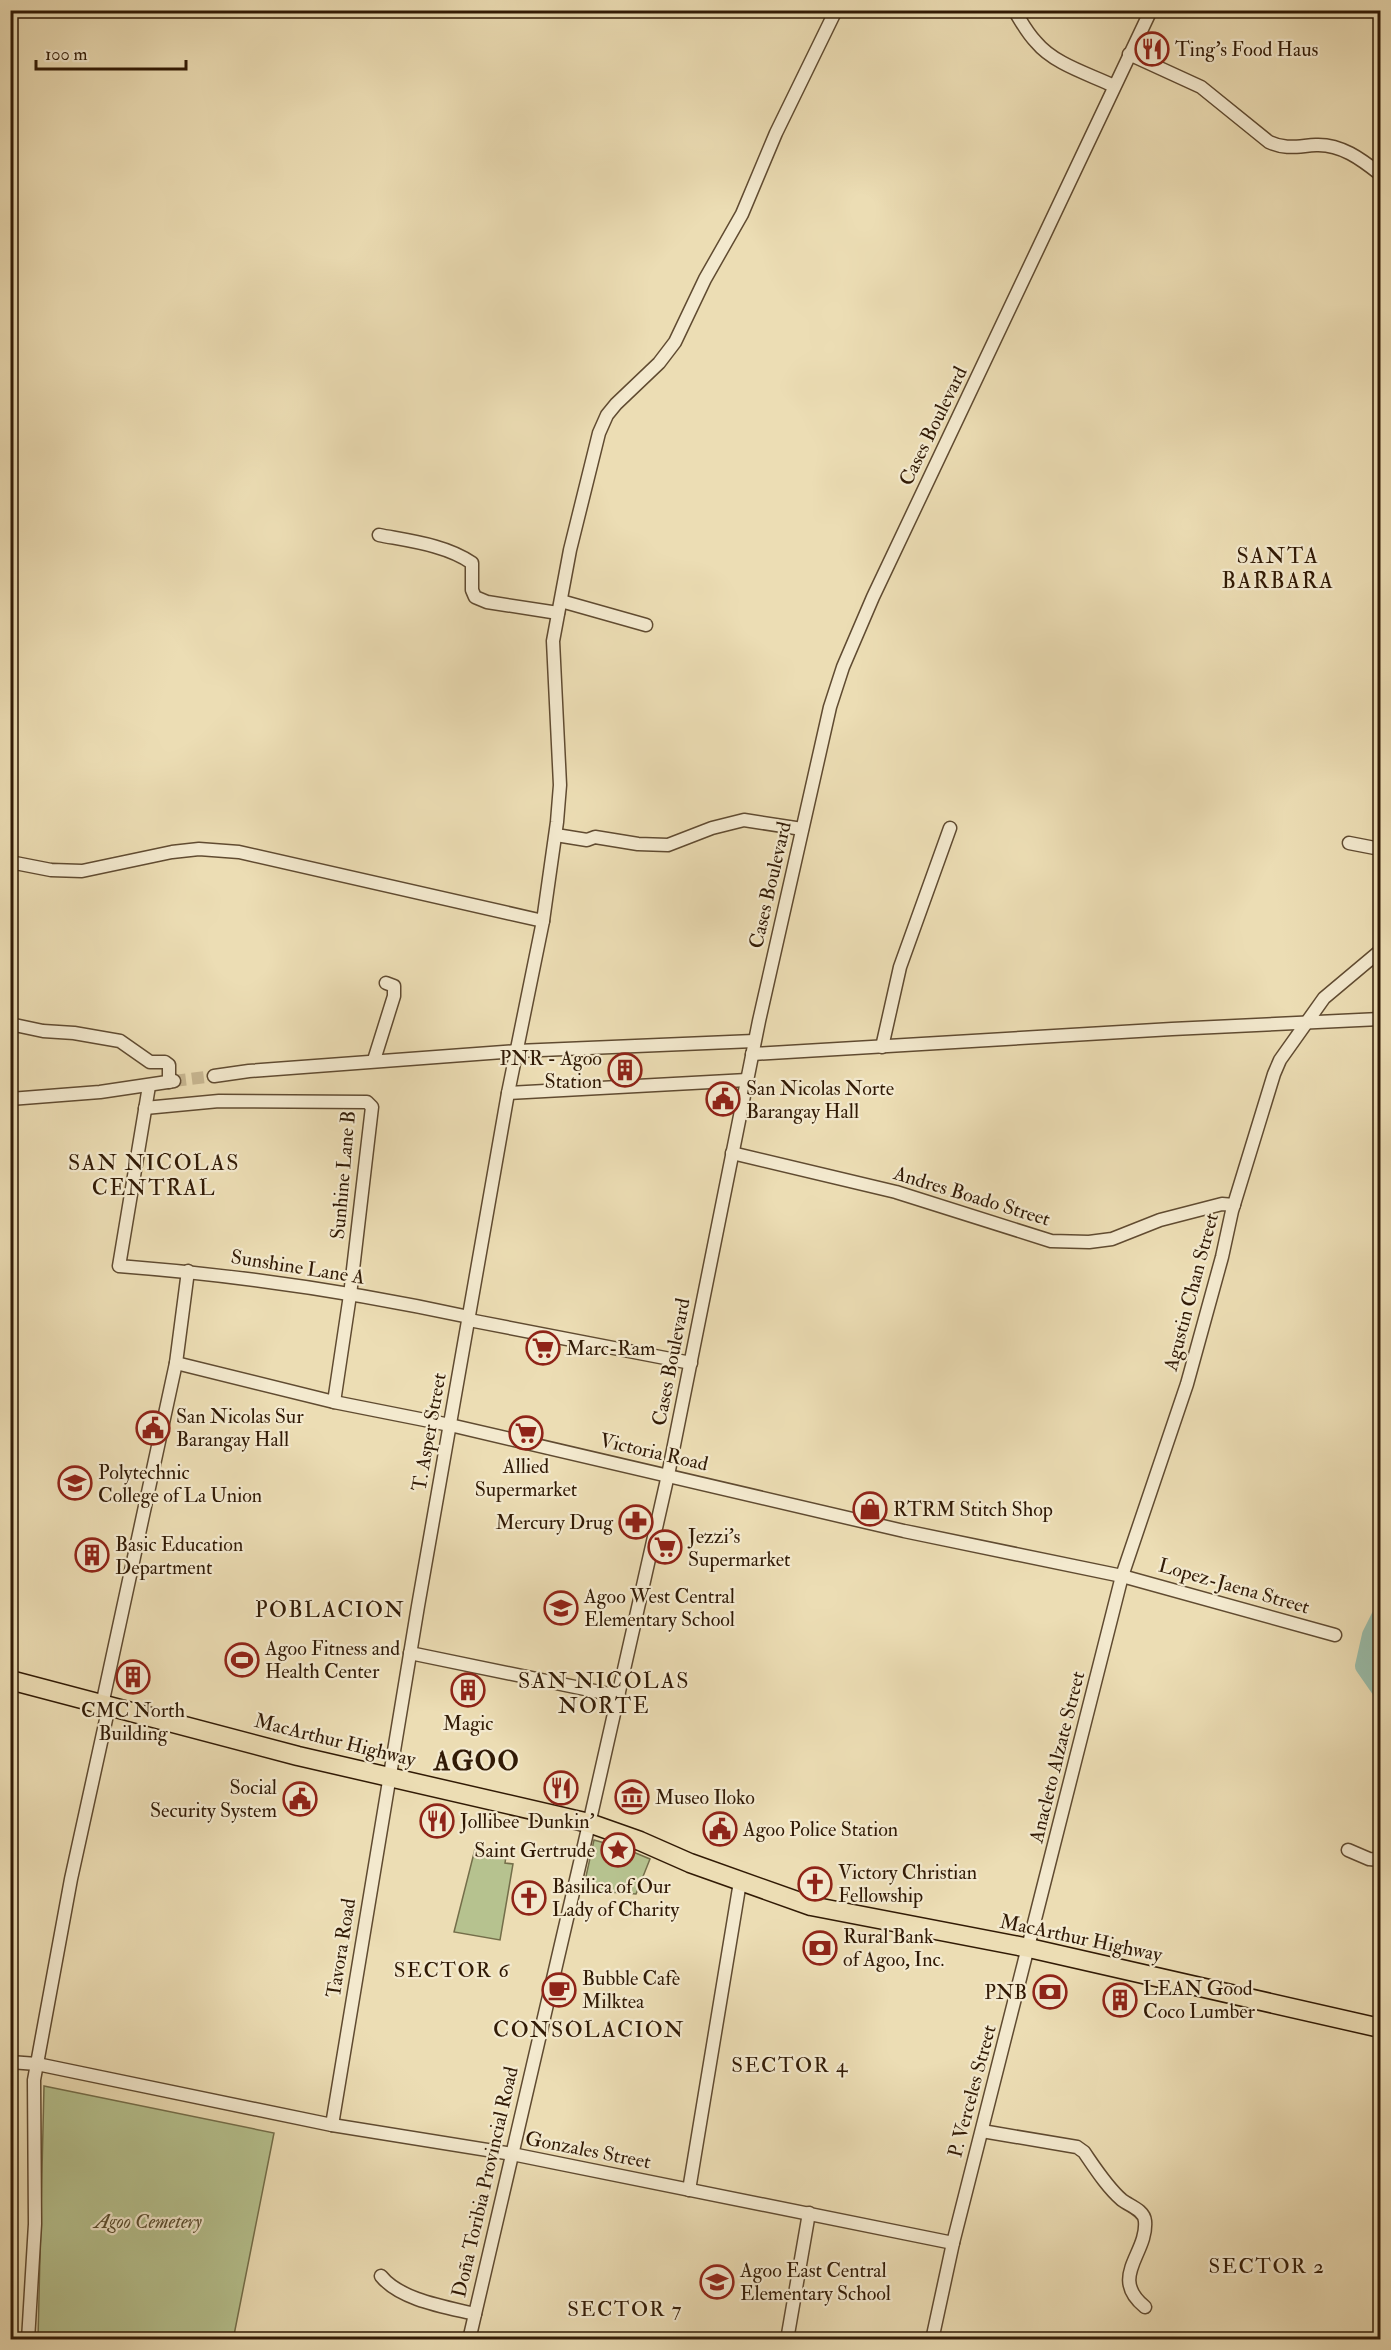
<svg xmlns="http://www.w3.org/2000/svg" width="1391" height="2350" font-family="'IM FELL Double Pica',serif">
	<rect width="100%" height="100%" fill="#ecddb4"/>
	<filter id="stains"><feTurbulence type="fractalNoise" baseFrequency=".00333" numOctaves="4"/><feColorMatrix values="0 0 0 0 .2 0 0 0 0 .09 0 0 0 0 .02 0 0 0 .5 -.17"/></filter>
	<radialGradient id="worn" r=".72"><stop offset=".6" stop-color="#630" stop-opacity="0"/><stop offset="1" stop-color="#630" stop-opacity=".3"/></radialGradient>
	<g fill="#b6c28f" stroke="#746e4a" stroke-width="1.5">
		<path d="M594,1840L626,1849L650,1859L636,1894L583,1890Z"/>
		<path d="M475,1849L507,1850L505,1863L513,1864L500,1940L454,1932Z"/>
		<path d="M44,2086L274,2133L234,2335L248,2339H38Z"/>
	</g>
	<g fill="none" stroke-linecap="round" stroke-linejoin="round">
		<path stroke="#99bca9" stroke-width="18" d="M1380,1617L1371,1635L1364,1666L1380,1689"/>
		<path stroke="#c7b691" stroke-width="12" stroke-dasharray="12 6" stroke-linecap="butt" d="M174,1081L214,1076"/>
		<g stroke="#604b31" stroke-width="15">
			<g id="minor">
				<path d="M1014,10C1021,21 1027,33 1036,42C1054,64 1089,74 1114,86"/>
				<path d="M1129,54L1201,87L1269,142C1286,150 1298,146 1316,145C1341,144 1361,159 1380,174"/>
				<path d="M379,535C410,541 446,545 472,563V590L475,597L487,602L558,613"/>
				<path d="M561,601L646,625"/>
				<path d="M556,835L587,840L595,837L638,844L668,845L712,828L744,820L802,829"/>
				<path d="M1349,843L1380,849"/>
				<path d="M10,862L51,870L82,871L172,852L199,849L239,852L543,921"/>
				<path d="M10,1024L43,1031L74,1033L120,1041L150,1062H165L169,1065V1082"/>
				<path d="M882,1047L900,967L950,828"/>
				<path d="M752,1054L1172,1029L1380,1019"/>
				<path d="M374,1060L394,996V986L386,983"/>
				<path d="M214,1076L249,1071L517,1051L754,1041"/>
				<path d="M149,1086L119,1266C237,1275 354,1292 469,1317"/>
				<path d="M508,1093L747,1080"/>
				<path d="M10,1099L100,1092L174,1081"/>
				<path d="M145,1108L219,1101L367,1102L372,1107L350,1295L334,1402"/>
				<path d="M732,1153L896,1192L1051,1241L1089,1242L1112,1239L1160,1220L1222,1204L1234,1205"/>
				<path d="M469,1320L691,1363"/>
				<path d="M176,1363L334,1402L450,1425L904,1531L1122,1576L1335,1635"/>
				<path d="M410,1653L619,1696"/>
				<path d="M102,1705L176,1363L188,1271"/>
				<path d="M1348,1850L1369,1859L1380,1860"/>
				<path d="M10,2062L37,2064L332,2125L512,2154L953,2243"/>
				<path d="M332,2125L418,1606L508,1093L543,921L557,822L560,785L553,641L570,550L599,433L607,415L616,404L659,363L675,342L705,279L742,214L776,133L836,10"/>
				<path d="M982,2131L1077,2147L1084,2152C1095,2168 1107,2187 1122,2200C1130,2206 1144,2210 1145,2221C1148,2254 1108,2277 1145,2307"/>
				<path d="M689,2190L740,1882"/>
				<path d="M381,2276C400,2300 446,2307 475,2314"/>
				<path d="M28,2340L35,2224L34,2080L71,1879L109,1706"/>
				<path d="M469,2340L592,1811L668,1475L759,1021L830,707L843,667L873,597L1151,10"/>
				<path d="M787,2340L809,2213"/>
				<path d="M932,2340L953,2243L1122,1576L1187,1384L1222,1257L1232,1211L1274,1074L1280,1060L1324,998L1380,951"/>
			</g>
		</g>
		<g stroke="#311a05" stroke-width="21">
			<path id="highway" d="M10,1680L298,1756L589,1823L640,1841L690,1863L811,1906L1029,1948L1380,2028"/>
		</g>
		<use href="#minor" stroke="#f3e9ce" stroke-width="12"/>
		<use href="#highway" stroke="#ecddb4" stroke-width="18"/>
	</g>
	<defs>
		<g id="restaurant-ring" transform="scale(1.725)"><circle r="9.5" fill="#f3e9ce" stroke="#8f2418" stroke-width="1.5"/><path d="M-5-6h1v4h1v-4h1v4h1v-4h1v5L-1.5 .5V6h-2V.5L-5-1ZM5-6V6H3V1.5H1.5Q1.5-4 5-6Z" fill="#8f2418"/></g>
		<g id="building-ring" transform="scale(1.725)"><circle r="9.5" fill="#f3e9ce" stroke="#8f2418" stroke-width="1.5"/><path d="M-4-6H4V6H1V3H-1V6H-4ZM-2.5-4.3h1.7v1.8h-1.7ZM.8-4.3h1.7v1.8H.8ZM-2.5-1h1.7V.8h-1.7ZM.8-1h1.7V.8H.8Z" fill="#8f2418"/></g>
		<g id="civic-ring" transform="scale(1.725)"><circle r="9.5" fill="#f3e9ce" stroke="#8f2418" stroke-width="1.5"/><path d="M-.6-6.5H3V-4.5H.6V-3L4-1V1h2V6H-6V1h2V-1L-.6-3ZM-1.2 2.5V6h2.4V2.5Z" fill="#8f2418"/></g>
		<g id="supermarket-ring" transform="scale(1.725)"><circle r="9.5" fill="#f3e9ce" stroke="#8f2418" stroke-width="1.5"/><path d="M-6-5.5h2.5l.6 2H6L4.5 2H-2.5L-4.4-4H-6ZM-1.5 3.2a1.3 1.3 0 1 0 .1 0ZM3 3.2a1.3 1.3 0 1 0 .1 0Z" fill="#8f2418"/></g>
		<g id="university-ring" transform="scale(1.725)"><circle r="9.5" fill="#f3e9ce" stroke="#8f2418" stroke-width="1.5"/><path d="M0-5L7-2L0 1L-7-2ZM-4 1L0 2.5L4 1V4Q0 6-4 4Z" fill="#8f2418"/></g>
		<g id="shop-ring" transform="scale(1.725)"><circle r="9.5" fill="#f3e9ce" stroke="#8f2418" stroke-width="1.5"/><path d="M-5-2.5h2.3a2.7 3.5 0 0 1 5.4 0H5L5.5 6h-11ZM-1.5-2.5h3a1.5 2.3 0 0 0-3 0Z" fill="#8f2418"/></g>
		<g id="pharmacy-ring" transform="scale(1.725)"><circle r="9.5" fill="#f3e9ce" stroke="#8f2418" stroke-width="1.5"/><path d="M-2-6h4v4h4v4h-4v4h-4v-4h-4v-4h4Z" fill="#8f2418"/></g>
		<g id="school-ring" transform="scale(1.725)"><circle r="9.5" fill="#f3e9ce" stroke="#8f2418" stroke-width="1.5"/><path d="M0-5L7-2L0 1L-7-2ZM-4 1L0 2.5L4 1V4Q0 6-4 4Z" fill="#8f2418"/></g>
		<g id="stadium-ring" transform="scale(1.725)"><circle r="9.5" fill="#f3e9ce" stroke="#8f2418" stroke-width="1.5"/><path d="M0-5a6.5 5 0 1 0 0 10a6.5 5 0 1 0 0-10ZM-3.5-1.8h7v3.6h-7Z" fill="#8f2418"/></g>
		<g id="museum-ring" transform="scale(1.725)"><circle r="9.5" fill="#f3e9ce" stroke="#8f2418" stroke-width="1.5"/><path d="M0-6L6-3V-2H-6V-3ZM-5-1h2V3h-2ZM-1-1h2V3h-2ZM3-1h2V3H3ZM-6 4H6V6H-6Z" fill="#8f2418"/></g>
		<g id="sight-ring" transform="scale(1.725)"><circle r="9.5" fill="#f3e9ce" stroke="#8f2418" stroke-width="1.5"/><path d="M0-6L1.8-2.2L6-1.7L2.9 1.2L3.7 5.4L0 3.3L-3.7 5.4L-2.9 1.2L-6-1.7L-1.8-2.2Z" fill="#8f2418"/></g>
		<g id="church-ring" transform="scale(1.725)"><circle r="9.5" fill="#f3e9ce" stroke="#8f2418" stroke-width="1.5"/><path d="M-1.2-6h2.4v3.5h3.3v2.4h-3.3V6h-2.4V-.1h-3.3v-2.4h3.3Z" fill="#8f2418"/></g>
		<g id="bank-ring" transform="scale(1.725)"><circle r="9.5" fill="#f3e9ce" stroke="#8f2418" stroke-width="1.5"/><path d="M-6-4H6V4H-6ZM0-2.3a2.3 2.3 0 1 0 0 4.6a2.3 2.3 0 1 0 0-4.6Z" fill="#8f2418"/></g>
		<g id="cafe-ring" transform="scale(1.725)"><circle r="9.5" fill="#f3e9ce" stroke="#8f2418" stroke-width="1.5"/><path d="M-5.5-4.5H6V0H3Q3 3.5 0 3.5H-2.5Q-5.5 3.5-5.5 0ZM3-3.2v2h1.7v-2ZM-6 4.5H4V6H-6Z" fill="#8f2418"/></g>
	</defs>
	<g fill-rule="evenodd">
		<use href="#restaurant-ring" x="1152" y="49"/>
		<use href="#building-ring" x="625" y="1070"/>
		<use href="#civic-ring" x="723" y="1099"/>
		<use href="#supermarket-ring" x="543" y="1348"/>
		<use href="#civic-ring" x="153" y="1428"/>
		<use href="#supermarket-ring" x="526" y="1433"/>
		<use href="#university-ring" x="75" y="1483"/>
		<use href="#shop-ring" x="870" y="1509"/>
		<use href="#pharmacy-ring" x="636" y="1522"/>
		<use href="#supermarket-ring" x="665" y="1547"/>
		<use href="#building-ring" x="92" y="1555"/>
		<use href="#school-ring" x="561" y="1608"/>
		<use href="#stadium-ring" x="242" y="1660"/>
		<use href="#building-ring" x="133" y="1677"/>
		<use href="#building-ring" x="468" y="1690"/>
		<use href="#restaurant-ring" x="561" y="1788"/>
		<use href="#museum-ring" x="632" y="1797"/>
		<use href="#civic-ring" x="300" y="1799"/>
		<use href="#restaurant-ring" x="437" y="1821"/>
		<use href="#civic-ring" x="720" y="1829"/>
		<use href="#sight-ring" x="618" y="1850"/>
		<use href="#church-ring" x="815" y="1884"/>
		<use href="#church-ring" x="529" y="1898"/>
		<use href="#bank-ring" x="820" y="1948"/>
		<use href="#cafe-ring" x="559" y="1990"/>
		<use href="#bank-ring" x="1050" y="1992"/>
		<use href="#building-ring" x="1120" y="2000"/>
		<use href="#school-ring" x="717" y="2282"/>
	</g>
	<g text-anchor="middle" dominant-baseline="central" stroke-width="4.5" stroke-linejoin="round" paint-order="stroke">
		<g font-size="20" fill="#311a05" stroke="#f3e9ce" text-anchor="start">
			<text x="1175" y="49">Ting's Food Haus</text>
			<text x="602" y="1058" text-anchor="end">PNR - Agoo<tspan x="602" dy="23">Station</tspan></text>
			<text x="746" y="1088">San Nicolas Norte<tspan x="746" dy="23">Barangay Hall</tspan></text>
			<text x="566" y="1348">Marc-Ram</text>
			<text x="176" y="1416">San Nicolas Sur<tspan x="176" dy="23">Barangay Hall</tspan></text>
			<text x="526" y="1466" text-anchor="middle">Allied<tspan x="526" dy="23">Supermarket</tspan></text>
			<text x="98" y="1472">Polytechnic<tspan x="98" dy="23">College of La Union</tspan></text>
			<text x="893" y="1509">RTRM Stitch Shop</text>
			<text x="613" y="1522" text-anchor="end">Mercury Drug</text>
			<text x="688" y="1536">Jezzi's<tspan x="688" dy="23">Supermarket</tspan></text>
			<text x="115" y="1544">Basic Education<tspan x="115" dy="23">Department</tspan></text>
			<text x="584" y="1596">Agoo West Central<tspan x="584" dy="23">Elementary School</tspan></text>
			<text x="265" y="1648">Agoo Fitness and<tspan x="265" dy="23">Health Center</tspan></text>
			<text x="133" y="1710" text-anchor="middle">CMC North<tspan x="133" dy="23">Building</tspan></text>
			<text x="468" y="1723" text-anchor="middle">Magic</text>
			<text x="277" y="1787" text-anchor="end">Social<tspan x="277" dy="23">Security System</tspan></text>
			<text x="655" y="1797">Museo Iloko</text>
			<text x="460" y="1821">Jollibee</text>
			<text x="561" y="1821" text-anchor="middle">Dunkin'</text>
			<text x="743" y="1829">Agoo Police Station</text>
			<text x="595" y="1850" text-anchor="end">Saint Gertrude</text>
			<text x="838" y="1872">Victory Christian<tspan x="838" dy="23">Fellowship</tspan></text>
			<text x="552" y="1886">Basilica of Our<tspan x="552" dy="23">Lady of Charity</tspan></text>
			<text x="843" y="1936">Rural Bank<tspan x="843" dy="23">of Agoo, Inc.</tspan></text>
			<text x="582" y="1978">Bubble Cafè<tspan x="582" dy="23">Milktea</tspan></text>
			<text x="1143" y="1988">LEAN Good<tspan x="1143" dy="23">Coco Lumber</tspan></text>
			<text x="1027" y="1992" text-anchor="end">PNB</text>
			<text x="740" y="2270">Agoo East Central<tspan x="740" dy="23">Elementary School</tspan></text>
		</g>
		<g font-size="20" fill="#311a05" stroke="#f3e9ce">
			<text transform="translate(933 426) rotate(-64)">Cases Boulevard</text>
			<text transform="translate(770 885) rotate(-77)">Cases Boulevard</text>
			<text transform="translate(343 1175) rotate(-85)">Sunhine Lane B</text>
			<text transform="translate(972 1196) rotate(17)">Andres Boado Street</text>
			<text transform="translate(298 1267) rotate(9)">Sunshine Lane A</text>
			<text transform="translate(1191 1292) rotate(-75)">Agustin Chan Street</text>
			<text transform="translate(671 1362) rotate(-79)">Cases Boulevard</text>
			<text transform="translate(429 1432) rotate(-80)">T. Asper Street</text>
			<text transform="translate(654 1452) rotate(13)">Victoria Road</text>
			<text transform="translate(1234 1586) rotate(16)">Lopez-Jaena Street</text>
			<text transform="translate(335 1740) rotate(14)">MacArthur Highway</text>
			<text transform="translate(1057 1757) rotate(-76)">Anacleto Alzate Street</text>
			<text transform="translate(1081 1938) rotate(12)">MacArthur Highway</text>
			<text transform="translate(341 1948) rotate(-81)">Tavora Road</text>
			<text transform="translate(972 2091) rotate(-75)">P. Verceles Street</text>
			<text transform="translate(588 2150) rotate(11)">Gonzales Street</text>
			<text transform="translate(485 2182) rotate(-77)">Doña Toribia Provincial Road</text>
		</g>
		<g font-size="20" font-style="italic" fill="#594c2e" stroke="#f3e9ce">
			<text x="148" y="2221">Agoo Cemetery</text>
		</g>
		<g font-size="21" letter-spacing="1.5" fill="#311a05" stroke="#f3e9ce">
			<text x="452" y="1970">SECTOR 6</text>
			<text x="790" y="2065">SECTOR 4</text>
			<text x="1267" y="2266">SECTOR 2</text>
			<text x="625" y="2309">SECTOR 7</text>
		</g>
		<g font-size="22" letter-spacing="1.5" fill="#311a05" stroke="#f3e9ce">
			<text x="1278" y="556">SANTA<tspan x="1278" dy="25">BARBARA</tspan></text>
			<text x="154" y="1163">SAN NICOLAS<tspan x="154" dy="25">CENTRAL</tspan></text>
			<text x="330" y="1610">POBLACION</text>
			<text x="604" y="1681">SAN NICOLAS<tspan x="604" dy="25">NORTE</tspan></text>
			<text x="589" y="2030">CONSOLACION</text>
		</g>
		<g font-size="26" font-weight="bold" letter-spacing="1.5" fill="#311a05" stroke="#f3e9ce">
			<text x="477" y="1762">AGOO</text>
		</g>
	</g>
	<rect width="1391" height="2350" fill="none" stroke="#ecddb4" stroke-width="36"/>
	<rect x="12" y="12" width="1367" height="2326" fill="none" stroke="#311a05" stroke-width="3"/>
	<rect x="18" y="18" width="1355" height="2314" fill="none" stroke="#311a05" stroke-width="1.5"/>
	<path d="M36 60v9h150v-9" fill="none" stroke="#311a05" stroke-width="3"/>
	<text x="45" y="60" font-size="18" fill="#311a05" stroke="#f3e9ce" stroke-width="4.5" paint-order="stroke">100 m</text>
	<rect width="100%" height="100%" filter="url(#stains)"/>
	<rect width="100%" height="100%" fill="url(#worn)"/>
</svg>
